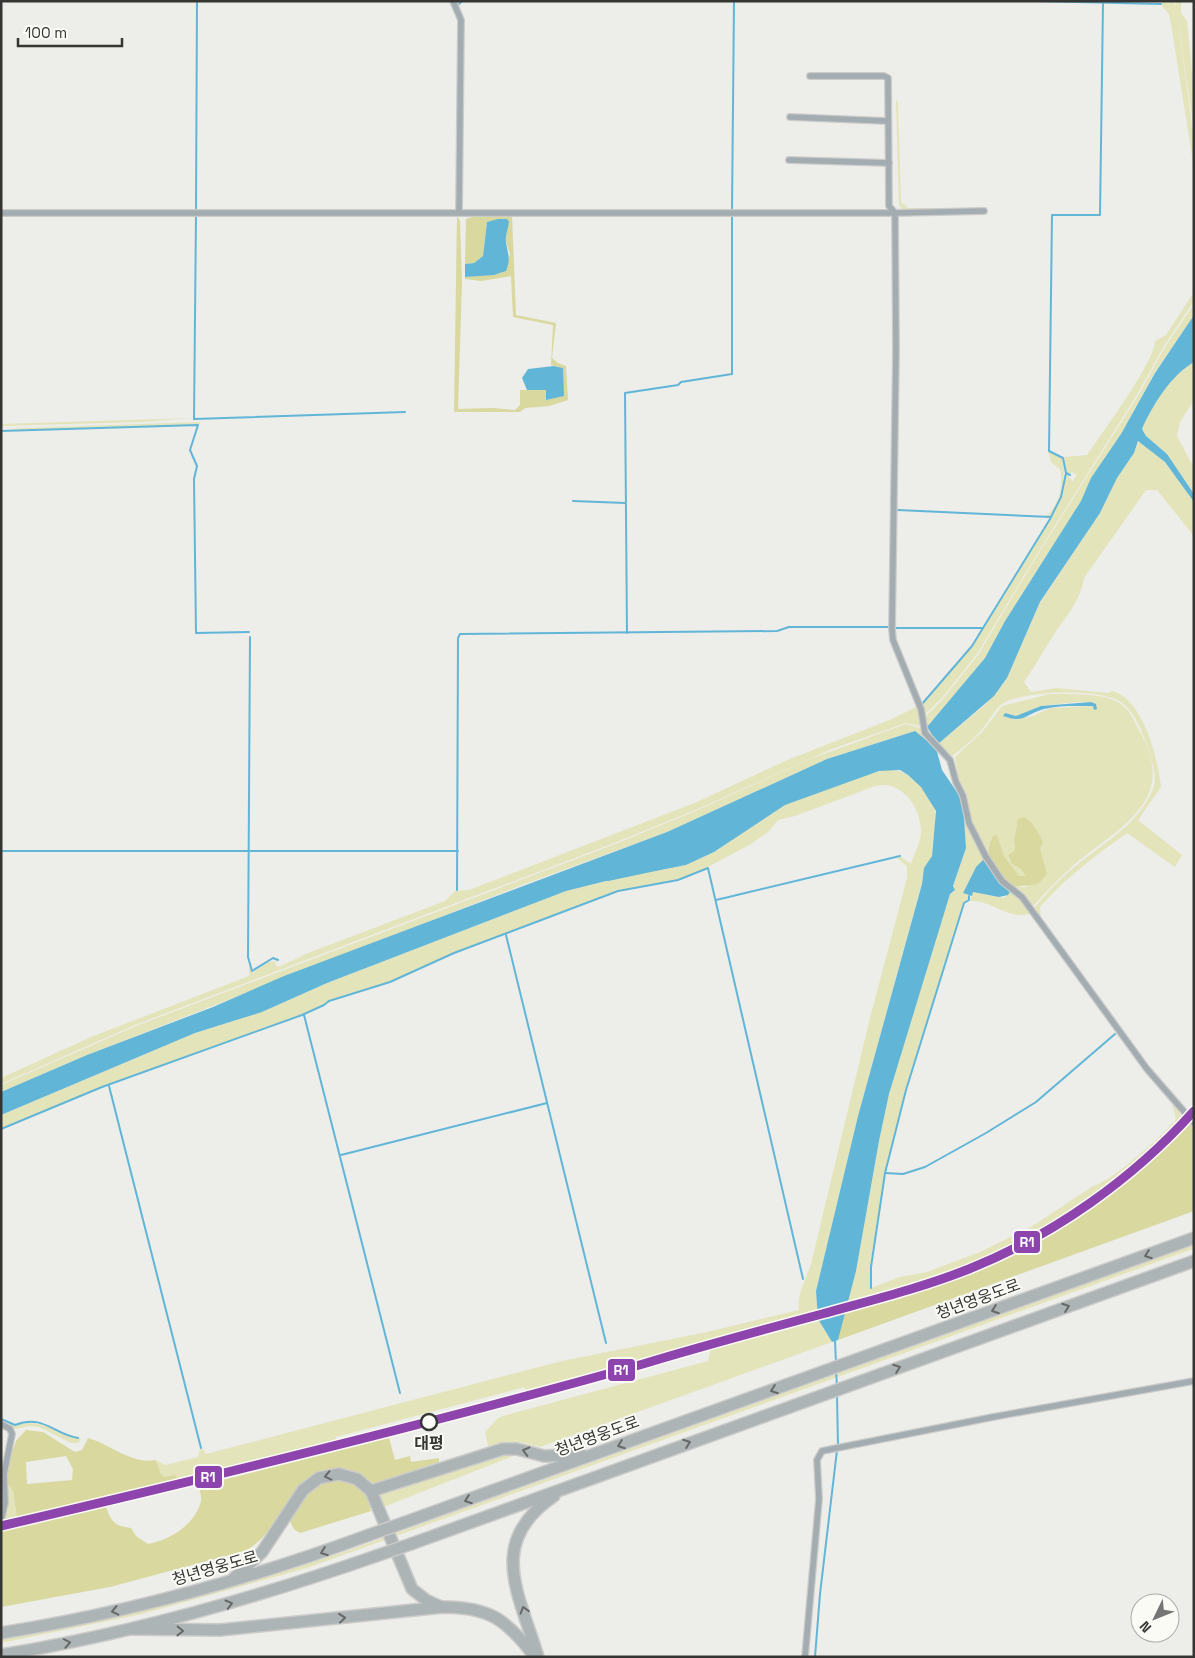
<svg xmlns="http://www.w3.org/2000/svg" width="1195" height="1658" font-family="'Space Grotesk','Noto Sans KR',sans-serif">
	<rect width="100%" height="100%" fill="#ededea"/>
	<g fill="#e4e4bb" fill-rule="evenodd">
		<path d="M1162,1H1173L1176,7L1194,141V168L1171,24L1169,14L1162,6Z"/>
		<path d="M1175,1H1185L1181,4V13L1187,21L1194,93V131Z"/>
		<path d="M896,100L898,102L901,202L908,208H944V210L904,211L899,205Z"/>
		<path d="M1194,292V301L1164,346L1138,393L1031,564L977,654L942,698L923,716L922,705L976,641L1051,519L1062,497L1066,474L1073,481L1077,475L1072,472L1070,474L1067,473L1064,457L1087,455C1101,435 1155,361 1155,341L1166,335Z"/>
		<path d="M1194,304V315L1155,372L1121,434L1094,474L1081,501L1005,621L985,658L927,727L932,738L926,732L923,719L943,699L978,655L1032,564L1139,394L1165,347Z"/>
		<path d="M1194,362V400L1180,422L1177,436L1194,468V494L1167,454L1146,436L1142,429C1152,406 1171,375 1194,362Z"/>
		<path d="M193,418L140,422L1,426V424Z"/>
		<path d="M201,422L198,425L1,430L22,428Z"/>
		<path d="M1139,440L1165,462L1194,502V536L1157,490H1146L1084,578C1080,603 1064,618 1051,639C1042,653 1034,668 1024,682L1031,692L1057,688L1108,693L1113,691C1144,701 1158,759 1161,787L1138,820L1182,855L1175,867L1127,833C1095,856 1066,877 1040,907L1041,919L1034,908C1047,893 1061,877 1077,865C1104,842 1137,826 1152,791C1158,780 1153,766 1150,754C1145,738 1136,712 1121,702C1100,688 1023,690 1002,704C995,709 989,721 983,728C975,738 963,748 952,756L938,744L986,704L1005,682L1040,603L1100,513L1117,478L1134,453Z"/>
		<path d="M1048,451L1062,458C1067,479 1061,496 1051,516H1046C1059,506 1064,484 1060,469L1051,462Z"/>
		<path d="M1050,694C1068,694 1107,693 1121,704C1130,710 1135,723 1140,732C1179,801 1120,826 1075,864C1060,877 1046,892 1032,907L1015,887H1026L1044,863L1040,848L1043,843L1034,825L1016,827L1014,840L1015,850L1008,855L1009,860L1025,872L1026,876L1024,878C1007,873 1002,850 997,835C986,839 988,852 991,862L970,820L966,797L959,782L955,757L983,731L1002,706ZM1076,702H1091L1097,709H1094L1093,706L1051,708L1030,717L1009,718L1005,713L1017,716L1041,706Z"/>
		<path d="M918,706L920,726L906,723L832,749L700,808L617,842L135,1025L1,1084V1078L91,1037L249,976V962L252,973L268,962L278,961L275,962L277,967L281,966L308,953L445,901L455,891L469,890L697,802L785,761L892,719Z"/>
		<path d="M906,724L920,728L929,742L924,741L915,731L827,759L667,832L522,885L87,1055L1,1092V1085L136,1026L618,843L700,809L810,759Z"/>
		<path d="M885,770C900,769 908,774 919,784C938,802 937,816 933,840C932,846 933,854 931,859C926,869 922,872 922,883L858,1116L816,1291L818,1319L832,1342L540,1447L520,1442L488,1446L485,1432L498,1418L506,1415L708,1361L711,1348L806,1323L805,1316L526,1391L525,1387L336,1437V1442L178,1479L175,1475L164,1477L160,1472L156,1460L165,1465L198,1457L200,1449L202,1448L206,1454L562,1361L707,1332L799,1310C797,1292 806,1280 811,1264L869,1022L907,878V866L897,858L901,857L911,864C914,854 921,842 921,831C921,807 901,779 875,786L795,816L778,820L768,832L751,844L693,875L678,880L618,890L454,953L390,982L329,1000L324,1005L302,1014L102,1087L1,1128V1115L195,1033L262,1012L327,983L566,891L626,876L686,865L714,852L785,805L857,777Z"/>
		<path d="M964,808L968,825L984,859L973,872L963,893L968,895V900L963,903L905,1090L884,1173L870,1267L871,1288L900,1277L927,1272L980,1252L1031,1227L1093,1186C1110,1183 1165,1134 1176,1119L1172,1103L1182,1117C1167,1137 1146,1154 1128,1170C1047,1237 960,1272 861,1301V1306L844,1312L856,1271L879,1141L889,1094L950,893L954,892L953,886L966,848Z"/>
		<path d="M1011,890L1031,913C1011,922 991,899 970,901L973,892L1004,898Z"/>
		<path d="M1194,1245V1249L1190,1250L307,1568L142,1614L1,1643V1640C118,1621 232,1589 344,1552Z"/>
		<path d="M1,1419L15,1426C42,1416 57,1435 81,1439L78,1443H71L39,1427L30,1426L15,1429L1,1422Z"/>
		<path d="M503,1452H523L381,1508L377,1494Z"/>
		<path d="M7,1482L13,1491L17,1519L5,1521Z"/>
	</g>
	<g fill="#d8d89f" fill-rule="evenodd">
		<path d="M512,215L516,315L556,323L552,358L558,363L566,366L568,400L549,406L525,408L520,412H454L457,216L460,221L462,282L458,409L492,408L515,410L520,405V390H546L547,400L563,368L551,365L553,325L513,317L511,276L481,281L465,279V277L502,273L510,254L506,242L507,219L487,222L483,256L474,263L465,264L466,219L475,216Z"/>
		<path d="M1024,817C1034,823 1039,832 1043,843L1040,848L1047,874L1038,884L1015,887C998,876 980,857 993,836L997,835L1004,856L1019,876H1026L1021,869L1011,863L1008,855L1015,850L1014,840L1018,819Z"/>
		<path d="M1188,1124L1194,1127V1211L838,1340L844,1312C877,1301 912,1295 946,1282C1038,1249 1119,1194 1188,1124Z"/>
		<path d="M26,1430L43,1432L75,1452L82,1450L88,1438C110,1444 132,1465 156,1460L160,1472L164,1477L175,1475L178,1479L17,1519L13,1491L7,1482L8,1464L16,1441ZM66,1456L73,1469L72,1480L27,1484L26,1462Z"/>
		<path d="M389,1438L395,1460L410,1456L411,1462L439,1458V1462L373,1484C363,1475 352,1470 338,1469C286,1468 284,1533 244,1551L110,1587L1,1607V1532L4,1530L106,1507C111,1522 115,1526 131,1528L136,1536L148,1544C170,1540 195,1525 201,1501C202,1497 199,1490 199,1486Z"/>
		<path d="M335,1479C358,1482 366,1487 371,1511L300,1533C271,1519 317,1481 335,1479Z"/>
	</g>
	<g fill="#61b6d8">
		<path d="M498,219H507L509,222C508,229 505,236 506,243C508,254 511,259 506,271L494,275L465,277V264L474,263L483,256L487,222Z"/>
		<path d="M1194,315V362C1171,375 1152,406 1142,429L1146,436L1167,454L1194,494V502L1165,462L1138,441L1134,453L1117,478L1100,513L1040,602L1007,678L994,696L938,744L927,727L985,658L1005,621L1081,501L1091,478L1121,434L1155,373Z"/>
		<path d="M554,366L563,368L564,396L546,400V390H527L522,378L528,369Z"/>
		<path d="M1091,702L1096,704L1097,709L1094,710L1093,706C1077,706 1060,705 1044,709C1026,714 1024,724 1003,716L1005,713L1016,716L1041,706Z"/>
		<path d="M915,731L936,748L942,770L963,801L966,848L953,886L955,890L950,894L889,1094L879,1141L856,1271L838,1340L832,1342L818,1319L816,1291L858,1116L922,884L924,868L932,856L936,811L921,787L908,775L900,770L879,771L785,805L714,852L686,865L626,876L566,891L327,983L262,1012L195,1033L1,1115V1092L87,1055L213,1007L284,976L667,832L827,759Z"/>
		<path d="M984,859L1011,890L1008,895L999,897L973,892L972,896L963,893L976,867Z"/>
	</g>
	<g fill="none" stroke-linecap="round" stroke-linejoin="round">
		<g stroke="#61b6d8" stroke-width="2">
			<path d="M1036,1L1161,4"/>
			<path d="M459,4L462,1"/>
			<path d="M196,209L197,1"/>
			<path d="M732,209L734,1"/>
			<path d="M196,216L194,419L405,412"/>
			<path d="M1,431L198,425L190,450L197,466L194,479L196,633L249,632"/>
			<path d="M1066,473L1063,458L1049,451L1052,215H1100L1103,3"/>
			<path d="M573,501L625,503"/>
			<path d="M898,510L1051,517"/>
			<path d="M896,628H983L1050,519L1061,497L1066,473L1070,475"/>
			<path d="M627,633L625,393L678,385L681,382L732,374V217"/>
			<path d="M250,637L248,957L252,971L273,958L278,960"/>
			<path d="M922,704L972,646L983,628"/>
			<path d="M1,851H458"/>
			<path d="M608,880L679,865"/>
			<path d="M457,890L458,638L460,634L777,631L789,627H889"/>
			<path d="M716,900L900,856"/>
			<path d="M506,935L606,1343"/>
			<path d="M304,1015L400,1393"/>
			<path d="M109,1086L201,1448"/>
			<path d="M1,1129L102,1087L302,1015L324,1005L329,1001L390,982L454,953L618,891L678,880L708,868L803,1279"/>
			<path d="M341,1155L547,1103"/>
			<path d="M885,1173L903,1174L925,1167L986,1133L1036,1102L1115,1034"/>
			<path d="M871,1288V1267L885,1173L906,1090L964,903L969,900V896"/>
			<path d="M835,1341L836,1363"/>
			<path d="M836,1371L837,1386"/>
			<path d="M837,1396L838,1446"/>
			<path d="M1,1419L15,1425C44,1414 53,1434 78,1438"/>
			<path d="M815,1657L820,1594L837,1450"/>
		</g>
		<g stroke="#cbcbca" stroke-width="8">
			<g id="street">
				<path d="M453,1L461,20L459,213"/>
				<path d="M810,76H884L888,78L889,206L895,213L896,349L892,629L893,640L921,709L925,733L950,760L956,782L963,796L969,823L986,857L1002,881L1022,897L1147,1069L1194,1123"/>
				<path d="M790,117L887,121"/>
				<path d="M789,160L889,163"/>
				<path d="M1,213H895L984,211"/>
				<path d="M1,1424L10,1429L12,1434L4,1474L5,1503L1,1521"/>
				<path d="M805,1657L819,1499L817,1460L822,1451L993,1417L1194,1381"/>
			</g>
		</g>
		<g stroke="#cbcbca" stroke-width="14">
			<g id="highway">
				<path d="M371,1491L503,1449H517L544,1456L582,1455"/>
				<path d="M403,1523L1194,1238"/>
				<path d="M411,1544L1194,1261"/>
				<path d="M234,1578L262,1552L303,1490L319,1478L339,1474L357,1479L371,1491L412,1589L426,1600L441,1607"/>
				<path d="M131,1629L220,1630L443,1607C490,1607 507,1620 535,1657"/>
				<path d="M1,1633C127,1613 250,1579 369,1535"/>
				<path d="M1,1655C130,1634 253,1599 376,1556"/>
				<path d="M538,1657C519,1593 486,1542 554,1496"/>
			</g>
		</g>
		<use href="#street" stroke="#a2acb1" stroke-width="5.5"/>
		<use href="#highway" stroke="#adb4b5" stroke-width="11"/>
		<g stroke="#cbcbca" stroke-width="14" stroke-linecap="butt">
			<g id="highway-bridge">
				<path d="M369,1535L403,1523"/>
				<path d="M376,1556L411,1544"/>
			</g>
		</g>
		<use href="#highway-bridge" stroke="#adb4b5" stroke-width="11"/>
		<g stroke="#fbfbf6" stroke-width="12">
			<path id="rail-1" d="M1,1526C216,1476 430,1424 643,1364C702,1346 762,1330 822,1314C872,1300 921,1288 969,1269C1054,1235 1133,1179 1194,1111"/>
		</g>
		<use href="#rail-1" stroke="#8e44ad" stroke-width="9"/>
	</g>
	<defs><path id="oneway-chevron" d="M-2-3.5L2.5 0L-2 3.5" fill="none" stroke-width="1.6" stroke-linecap="round" stroke-linejoin="round" transform="scale(1.25)"/></defs>
	<g stroke="#656867">
		<use href="#oneway-chevron" transform="translate(1148 1255) rotate(160)"/>
		<use href="#oneway-chevron" transform="translate(1066 1307) rotate(-20)"/>
		<use href="#oneway-chevron" transform="translate(995 1310) rotate(160)"/>
		<use href="#oneway-chevron" transform="translate(897 1368) rotate(-20)"/>
		<use href="#oneway-chevron" transform="translate(774 1390) rotate(160)"/>
		<use href="#oneway-chevron" transform="translate(687 1443) rotate(-20)"/>
		<use href="#oneway-chevron" transform="translate(621 1445) rotate(160)"/>
		<use href="#oneway-chevron" transform="translate(526 1451) rotate(-166)"/>
		<use href="#oneway-chevron" transform="translate(328 1476) rotate(167)"/>
		<use href="#oneway-chevron" transform="translate(468 1500) rotate(160)"/>
		<use href="#oneway-chevron" transform="translate(324 1552) rotate(160)"/>
		<use href="#oneway-chevron" transform="translate(229 1604) rotate(-16)"/>
		<use href="#oneway-chevron" transform="translate(524 1610) rotate(-107)"/>
		<use href="#oneway-chevron" transform="translate(115 1611) rotate(167)"/>
		<use href="#oneway-chevron" transform="translate(342 1618) rotate(-6)"/>
		<use href="#oneway-chevron" transform="translate(180 1631) rotate(1)"/>
		<use href="#oneway-chevron" transform="translate(67 1643) rotate(-11)"/>
	</g>
	<circle fill="#fbfbf6" stroke="#353533" stroke-width="2.5" cx="429" cy="1422" r="8"/>
	<g text-anchor="middle" dominant-baseline="central" stroke-width="4" stroke-linejoin="round" paint-order="stroke">
		<g font-size="16" fill="#353533" stroke="#fbfbf6">
			<text transform="translate(978 1299) rotate(-20)">청년영웅도로</text>
			<text transform="translate(597 1436) rotate(-20)">청년영웅도로</text>
			<text transform="translate(215 1568) rotate(-16)">청년영웅도로</text>
		</g>
		<g font-size="16" font-weight="bold" fill="#353533" stroke="#fbfbf6">
			<text x="429" y="1443">대평</text>
		</g>
	</g>
	<g stroke="#fbfbf6" stroke-width="2">
		<rect x="1013" y="1230" width="28" height="24" rx="5" fill="#8e44ad"/>
		<rect x="607" y="1358" width="29" height="24" rx="5" fill="#8e44ad"/>
		<rect x="194" y="1465" width="29" height="24" rx="5" fill="#8e44ad"/>
	</g>
	<g font-size="14" text-anchor="middle" font-weight="bold" fill="#fff">
		<text x="1027" y="1247">R1</text>
		<text x="621" y="1375">R1</text>
		<text x="208" y="1482">R1</text>
	</g>
	<rect width="1195" height="1658" fill="none" stroke="#353533" stroke-width="5"/>
	<g transform="translate(1155 1618) rotate(227)"><circle r="24" fill="#fbfbf6" stroke="#acaca8"/>
	<path d="M0-4L9 19L0 12L-9 19Z" fill="#757573"/>
	<text y="-8" font-size="14" font-weight="bold" text-anchor="middle" fill="#353533">N</text>
	</g>
	<path d="M18 38v8h104v-8" fill="none" stroke="#353533" stroke-width="2.5"/>
	<text x="25" y="38" font-size="15" fill="#353533" stroke="#fbfbf6" stroke-width="4" paint-order="stroke">100 m</text>
</svg>
